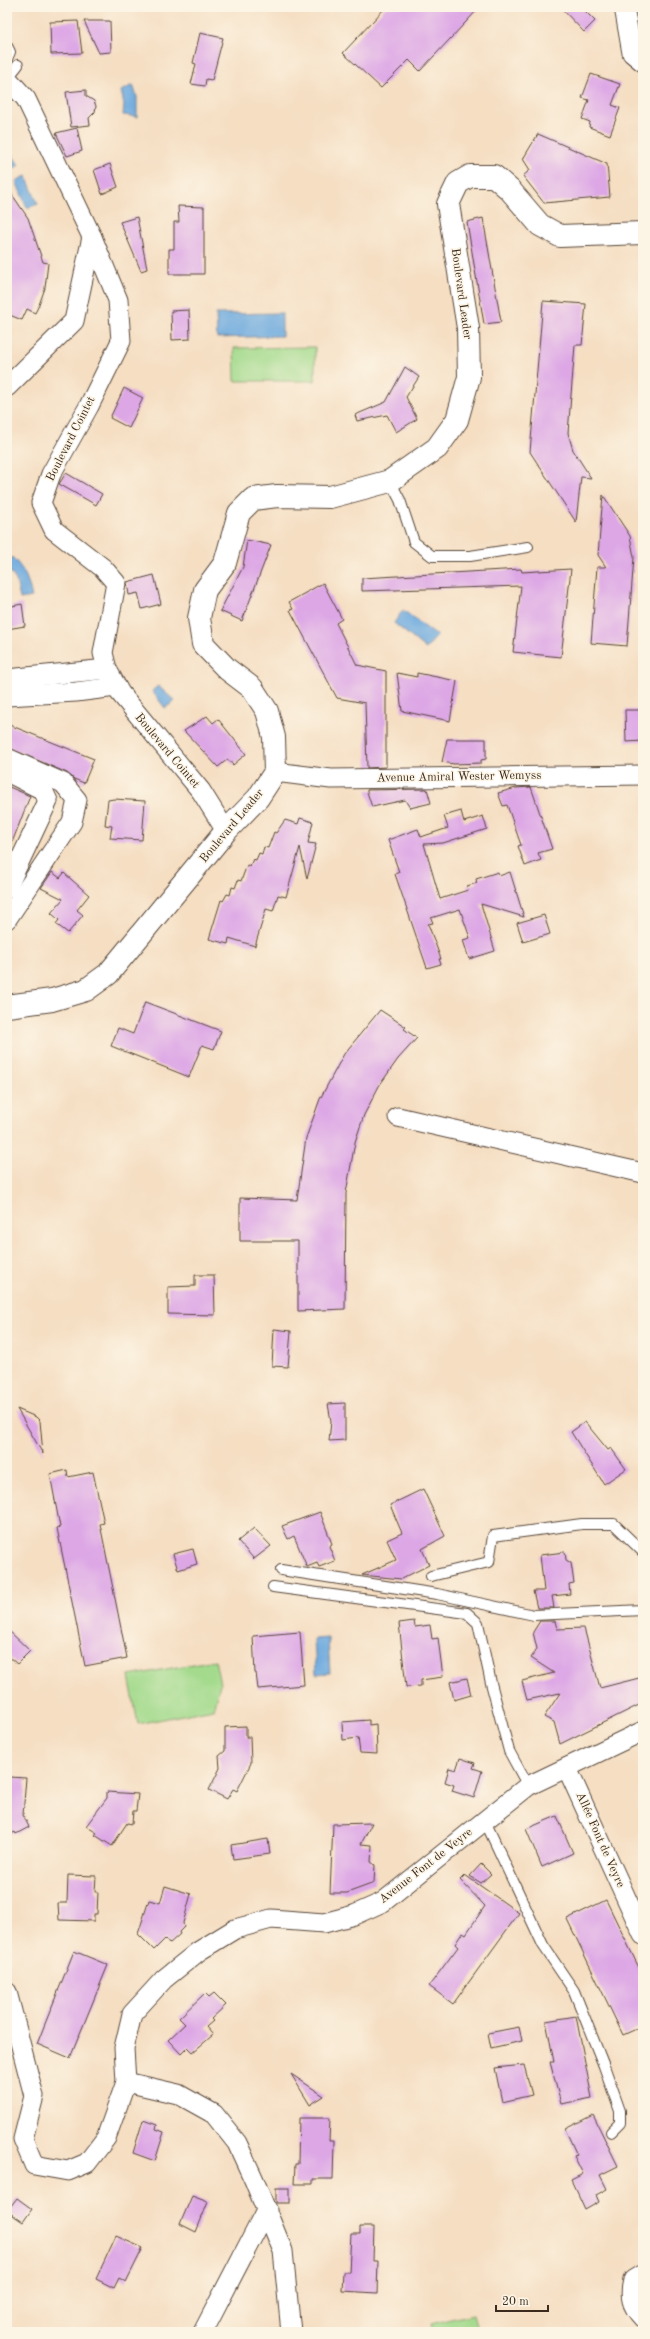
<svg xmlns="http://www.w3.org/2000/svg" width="650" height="2339" font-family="'Old Standard TT',serif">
	<rect width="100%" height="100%" fill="#fcf5e5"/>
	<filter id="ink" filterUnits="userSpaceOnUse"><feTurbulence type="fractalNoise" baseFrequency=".025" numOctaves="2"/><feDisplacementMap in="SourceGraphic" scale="8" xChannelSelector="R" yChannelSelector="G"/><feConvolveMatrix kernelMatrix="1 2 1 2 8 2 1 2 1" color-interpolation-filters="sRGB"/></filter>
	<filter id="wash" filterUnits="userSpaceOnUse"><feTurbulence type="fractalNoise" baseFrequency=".012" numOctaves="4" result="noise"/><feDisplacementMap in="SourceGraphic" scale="16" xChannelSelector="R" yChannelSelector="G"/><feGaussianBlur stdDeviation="0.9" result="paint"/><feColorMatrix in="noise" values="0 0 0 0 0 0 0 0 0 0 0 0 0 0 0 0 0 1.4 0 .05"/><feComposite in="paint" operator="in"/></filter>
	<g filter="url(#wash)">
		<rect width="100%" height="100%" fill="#f5dec2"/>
		<g fill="#a3da8c" stroke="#6f8255">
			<path d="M315,347V381H235L234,348Z"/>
			<path d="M215,1660L220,1684L213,1709L138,1724L129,1676Z"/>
			<path d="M473,2314L478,2332H433L431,2324Z"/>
		</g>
		<g fill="#6ca9de" stroke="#546a7e">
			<path d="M133,85L137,97V117L123,115L124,104L121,91Z"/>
			<path d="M9,150L19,165L12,170L7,162V151Z"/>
			<path d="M26,176L38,204L27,208L16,181Z"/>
			<path d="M282,313V336L217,338L216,314Z"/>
			<path d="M12,557C25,570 28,579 32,597L20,599L16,580L7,568V562Z"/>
			<path d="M403,610L437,636L426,649L394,623Z"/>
			<path d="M158,686L175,701L165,708L152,691Z"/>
			<path d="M328,1638L330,1673L316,1674L314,1639Z"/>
		</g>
		<g id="blocks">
			<g fill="#dda7e6">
				<path d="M386,7H480L420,71L409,60L381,88L343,53Z"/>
				<path d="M560,7H581L595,21L584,32Z"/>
				<path d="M78,21L82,53L51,54L50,22Z"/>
				<path d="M84,21H110L111,52L99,53Z"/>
				<path d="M200,33L223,38L212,80L206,79L205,86L191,84L196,64L193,63Z"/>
				<path d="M591,74L620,84L612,105L620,108L610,135L589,127L590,122L582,119L589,100L582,98Z"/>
				<path d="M86,90V96L94,101L96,106L95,112L89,118L90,125L71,127L66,92Z"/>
				<path d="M77,128L82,151L67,156L56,133Z"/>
				<path d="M538,134L607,164L610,197L544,203L523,176L530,170L523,159Z"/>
				<path d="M110,164L118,187L102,194L94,170Z"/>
				<path d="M7,187L28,218L43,262L48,263L45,288L39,305L35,313L27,309L22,320L7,314Z"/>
				<path d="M178,206L204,207V274H169V249H174V222H179Z"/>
				<path d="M137,217L147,269L141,271L120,222Z"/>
				<path d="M483,218L501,322L484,324L467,222Z"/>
				<path d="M543,301L586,304L582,345H575L568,433L573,450L591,478L581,477L576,522L530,452Z"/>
				<path d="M189,310L190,339L172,340L171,311Z"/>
				<path d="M405,367L419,377L406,397L417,419L396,432L387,415L357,421L355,415L386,402Z"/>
				<path d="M124,388L143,398L129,428L110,418Z"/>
				<path d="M66,473L102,494L96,505L59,484Z"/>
				<path d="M603,495L630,536L634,557L627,646L591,643L597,567H606L598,555Z"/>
				<path d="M247,540L271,545L242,621L220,611L243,567Z"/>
				<path d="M521,569L522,572L571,569L561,657L513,652L521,586L362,591V578Z"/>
				<path d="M154,575L161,604L142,609L138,593L129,595L127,582Z"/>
				<path d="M323,583L342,619L336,623L357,665L386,671V767L367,768L365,703L337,698L290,610L293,609L289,602Z"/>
				<path d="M22,604L25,626L7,629V607Z"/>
				<path d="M397,673L417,677V673L457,681L450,721L402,711Z"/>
				<path d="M625,710H643V741L626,742Z"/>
				<path d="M207,716L213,723L218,719L246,754L233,765L228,759L218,767L184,731Z"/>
				<path d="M7,724L94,759L84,783L74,779L67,773L7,747Z"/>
				<path d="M447,739H486V759L481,760V763L454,764L442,762Z"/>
				<path d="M7,786L30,796L8,853L7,852Z"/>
				<path d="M531,787L552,849L538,853L541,860L525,866L518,846L521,845L507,805L503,806L498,793L516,788Z"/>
				<path d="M427,789L431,803L410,808L405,800L372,807L367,792V790Z"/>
				<path d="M114,799L145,801L142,840L110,838L112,826L105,825L108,800Z"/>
				<path d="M461,811L464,822L483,816L487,829L443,843L424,844L440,899L468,890L467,886L477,883L476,879L498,872L499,876L510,872L524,917L481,904L495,951L469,959L463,940L470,938L460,909L431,918L433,923L428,924L441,959H439L441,964L427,968L395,874L399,872L388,840L418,829L421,837L448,828L444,816Z"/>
				<path d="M300,818L313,822L308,843L316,844L307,879L300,847L286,897L278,895L273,911L266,909L255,946L229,938L228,944L209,939L221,900L223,901L227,894L230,895L232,887L235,888L238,880L241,881L247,865L250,866L253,859L256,860L259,853L262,854L264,847L268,848L274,832L276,833L285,820L298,824Z"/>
				<path d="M52,872L60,878L64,873L89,895L77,910L83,915L68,933L56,924L59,920L51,913L63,899L41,888Z"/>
				<path d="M544,915L550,934L523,942L517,923Z"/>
				<path d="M145,1002L221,1031L214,1049L202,1045L189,1077L111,1046L118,1028L133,1034Z"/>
				<path d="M380,1010L406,1027L404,1029L417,1038L398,1059L379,1086L364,1115L355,1142L346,1193L345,1309L298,1311V1241H240V1198L297,1200L306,1138L320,1099L344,1054Z"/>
				<path d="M195,1275H214L215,1315L168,1314V1287L195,1286Z"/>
				<path d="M274,1329L291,1331L288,1367L272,1366Z"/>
				<path d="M345,1403V1440L329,1441L331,1421L328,1404Z"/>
				<path d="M17,1409L36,1417L40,1421L43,1454Z"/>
				<path d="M585,1422L608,1450L611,1448L626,1469L604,1484L571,1432Z"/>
				<path d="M67,1470L68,1477L93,1472L104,1523L100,1524L127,1658L85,1666L57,1528L60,1527L50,1474Z"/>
				<path d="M423,1489L445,1536L422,1549L429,1565L401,1579L362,1575L396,1560L387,1540L402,1533L390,1505Z"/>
				<path d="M320,1512L332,1544L329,1546L335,1561L319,1567L317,1563L307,1567L294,1536L288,1539L282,1526Z"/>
				<path d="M254,1528L271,1546L254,1559L238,1541Z"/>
				<path d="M193,1549L197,1564L178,1570L173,1554Z"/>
				<path d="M565,1552L566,1560L571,1563L574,1583L569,1584L570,1594L552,1596L554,1608H537L533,1591H544L540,1555Z"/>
				<path d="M414,1621L415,1627L430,1625L432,1639L438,1638L443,1677L421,1680V1686L406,1687L399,1623Z"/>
				<path d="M540,1621H555L557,1629L584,1628L600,1688L643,1677V1703L560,1744L554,1722L544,1717L560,1693L527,1700L522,1681L554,1673L531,1658L537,1649L533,1632Z"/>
				<path d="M7,1629L30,1651L17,1664L7,1655Z"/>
				<path d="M300,1632L304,1685L258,1689L256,1673H255L253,1636Z"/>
				<path d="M467,1678L471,1695L454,1700L450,1682Z"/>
				<path d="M369,1720V1725L376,1724L377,1754L360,1753L358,1738L343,1740L342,1722Z"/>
				<path d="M246,1726V1737H250L251,1763L237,1791L233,1789L227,1799L209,1790L220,1768L219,1756L225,1751V1727Z"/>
				<path d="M460,1758L475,1763L473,1768L482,1771L474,1798L452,1791L454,1785L445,1782L449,1768L456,1770Z"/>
				<path d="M9,1777L26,1778L23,1815L29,1827L16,1834L15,1832L7,1836V1781H9Z"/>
				<path d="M107,1792L138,1794L136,1811H133L132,1824L127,1823L112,1846L95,1835L97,1833L86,1826L107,1798Z"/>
				<path d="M557,1816L573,1853L542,1867L526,1829Z"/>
				<path d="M372,1823L361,1844L372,1845L371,1862L375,1865L374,1883L347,1893H330L333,1824Z"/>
				<path d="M268,1839L270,1854L233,1859L231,1845Z"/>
				<path d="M481,1864L491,1874L481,1883L470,1876Z"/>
				<path d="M68,1875L96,1876L95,1892H98L97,1914H94V1921L59,1920L58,1903H67Z"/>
				<path d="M465,1875L519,1913L453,2004L429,1986L458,1947L455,1944L463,1932L466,1934L485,1906L460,1880Z"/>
				<path d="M165,1886L191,1894L183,1923L184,1927L179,1932L180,1934L169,1944L165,1939L154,1950L138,1934L149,1900L160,1903Z"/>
				<path d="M606,1900L643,1976V2026L623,2035L567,1919Z"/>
				<path d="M74,1951L108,1965L70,2058L37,2044Z"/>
				<path d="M205,1993L209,1997L214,1993L226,2005L211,2019L213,2021L206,2027L213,2035L193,2052L188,2047L181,2054L168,2040L185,2024L179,2018Z"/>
				<path d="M576,2016L592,2098L561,2104L550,2062H554L546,2021Z"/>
				<path d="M519,2027L522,2041L491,2048L488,2033Z"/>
				<path d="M524,2065L532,2095L502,2102L495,2068Z"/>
				<path d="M291,2074L324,2096L310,2105Z"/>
				<path d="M593,2115L618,2166L600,2175L607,2189L596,2195L599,2202L585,2210L571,2180L583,2174L574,2156L577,2155L565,2129Z"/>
				<path d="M299,2118H330L329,2141H334L333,2179H313V2184H294L295,2164H298Z"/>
				<path d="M143,2120L157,2125L156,2129L164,2132L155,2161L133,2153Z"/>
				<rect x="276" y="2188" width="14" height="15"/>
				<path d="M192,2196L208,2202L196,2232L180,2224Z"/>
				<path d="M17,2198L32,2209L23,2222L7,2211Z"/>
				<path d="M360,2227H374L373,2261H378L377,2293L342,2291L343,2272H349L351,2234H360Z"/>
				<path d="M116,2236L143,2248L126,2282L119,2278L114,2288L96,2279Z"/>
			</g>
		</g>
	</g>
	<g filter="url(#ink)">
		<use href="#blocks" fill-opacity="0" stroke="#574537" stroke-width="1"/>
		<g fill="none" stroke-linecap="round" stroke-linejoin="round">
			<g stroke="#574537" stroke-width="12">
				<g id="service">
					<path d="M7,46L10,52L7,59"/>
					<path d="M7,79L18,65"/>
					<path d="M390,481L400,500L414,542L432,556H470L528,547"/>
					<path d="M281,1570L437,1594L534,1615L643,1610"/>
					<path d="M431,1576L489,1562L493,1536L582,1524H614L643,1552"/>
					<path d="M273,1587L467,1613L478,1623L491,1683L509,1751L528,1786"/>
					<path d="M485,1821L543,1945L574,1991L604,2066L620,2111V2123L611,2132"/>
				</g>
			</g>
			<g stroke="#574537" stroke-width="21">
				<g id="minor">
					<path d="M624,7L632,53L643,62"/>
					<path d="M7,78L26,99L92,237L118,300L121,341L89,406L51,474L41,503L54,530L103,568L116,583L103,653L107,669L120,693L201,791L226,831"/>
					<path d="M7,387L74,321L92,237"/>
					<path d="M7,679L107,669"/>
					<path d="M7,696L76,692L116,687"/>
					<path d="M7,758L63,783L77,800L72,822L7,919"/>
					<path d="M275,772L331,779L643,775"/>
					<path d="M7,888L48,801L43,790L11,774"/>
					<path d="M398,1117L643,1173"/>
					<path d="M567,1768L643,1935"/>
					<path d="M7,1992L34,2096L23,2139L34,2165L68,2171L87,2163L106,2138L126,2082L124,2048L132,2014L164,1979L199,1951L235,1929L271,1919L324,1923L354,1915L383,1902L528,1786L643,1731"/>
					<path d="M126,2082L178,2094L214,2114L237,2143L254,2180L283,2251L291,2332"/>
					<path d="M643,2274L633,2280C629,2296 631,2306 643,2318"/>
					<path d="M203,2332L267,2209"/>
				</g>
			</g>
			<g stroke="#574537" stroke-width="24">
				<path id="tertiary" d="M7,1006L52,1000L86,990L108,974L226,831L258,798L275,772L274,737L267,711L252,688L227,669L203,644L199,618L205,590L225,563L239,513L253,499L277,496L330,497L390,481L437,448L457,420L469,377L468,328L448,204L458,183L470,176H494L510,190L540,225L560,236L643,233"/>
			</g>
			<use href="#service" stroke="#fff" stroke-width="10"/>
			<use href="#minor" stroke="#fff" stroke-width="19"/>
			<use href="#tertiary" stroke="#fff" stroke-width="22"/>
		</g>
	</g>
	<g text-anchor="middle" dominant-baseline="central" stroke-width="3" stroke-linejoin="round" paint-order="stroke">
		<g font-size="12" fill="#3b2a1e" stroke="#fcf5e5">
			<text transform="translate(461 294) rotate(82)">Boulevard Leader</text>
			<text transform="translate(71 439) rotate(-63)">Boulevard Cointet</text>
			<text transform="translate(167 751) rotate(50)">Boulevard Cointet</text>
			<text transform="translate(459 777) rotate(-1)">Avenue Amiral Wester Wemyss</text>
			<text transform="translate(232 826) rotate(-50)">Boulevard Leader</text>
			<text transform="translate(600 1840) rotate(66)">Allée Font de Veyre</text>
			<text transform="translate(426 1866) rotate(-38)">Avenue Font de Veyre</text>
		</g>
	</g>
	<rect width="650" height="2339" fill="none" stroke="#fcf5e5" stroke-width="24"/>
	<path d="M496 2305v6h52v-6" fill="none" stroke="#3b2a1e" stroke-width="2"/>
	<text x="502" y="2305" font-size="12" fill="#3b2a1e" stroke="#fcf5e5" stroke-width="3" paint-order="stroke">20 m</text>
</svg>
